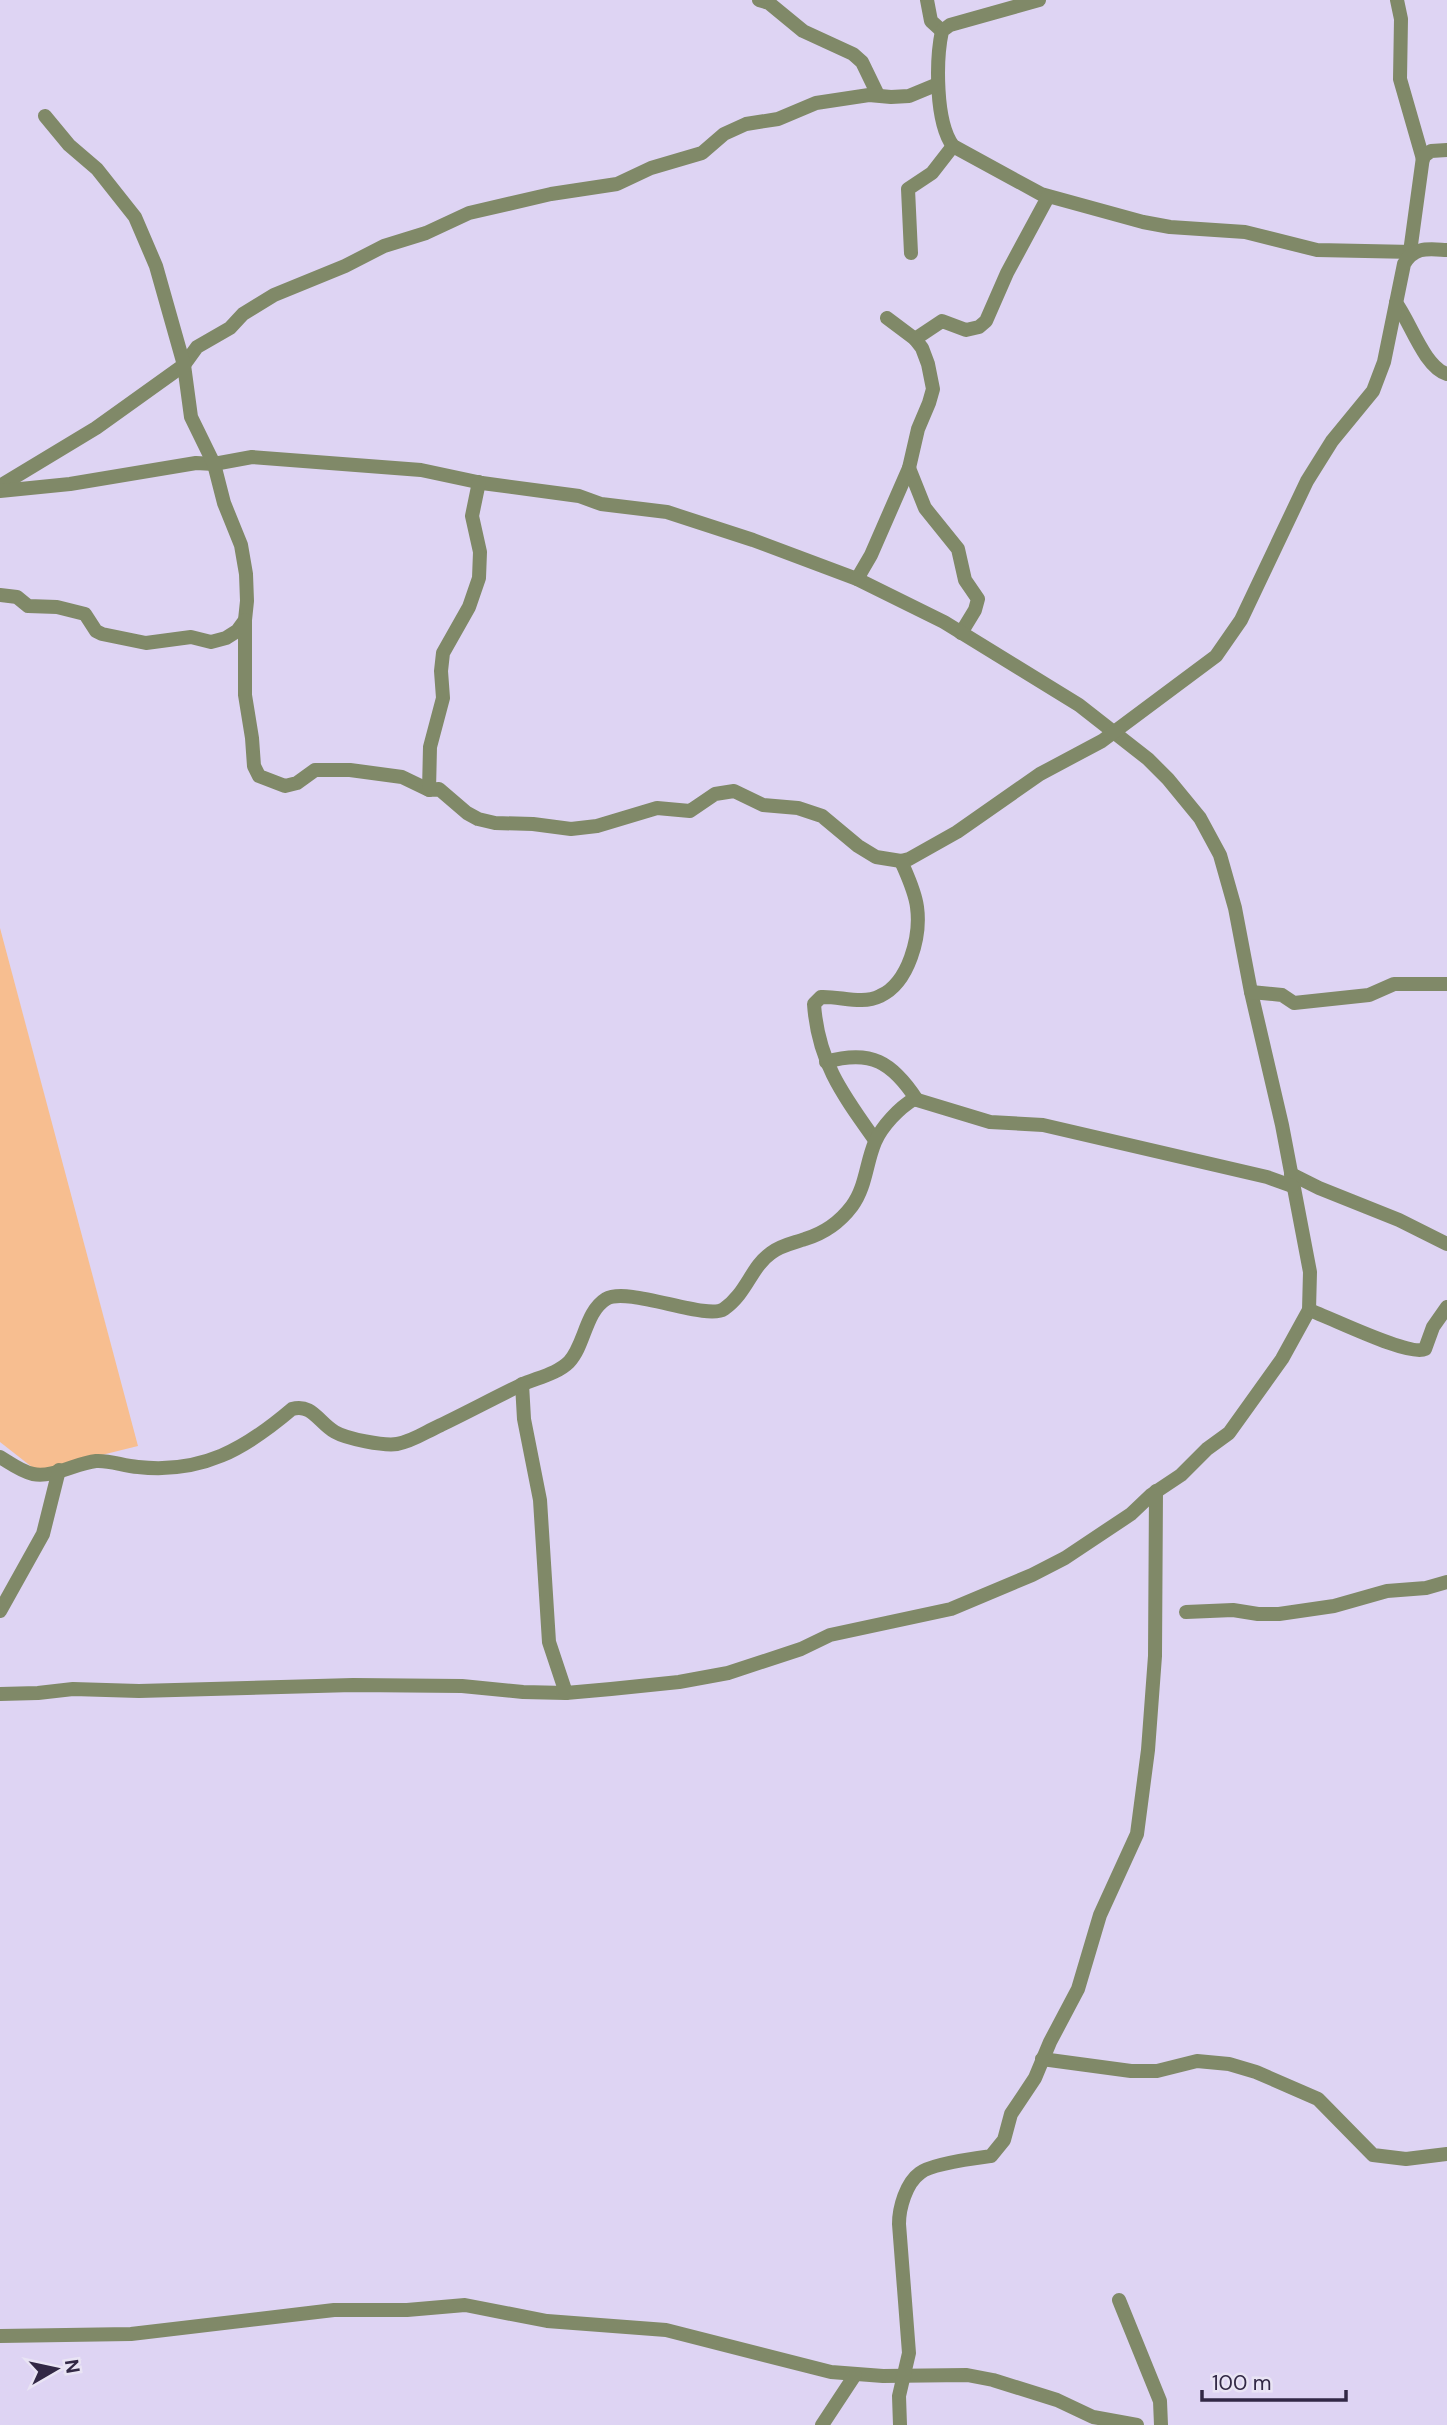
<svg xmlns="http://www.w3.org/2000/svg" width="1447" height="2425" font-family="'DM Sans',sans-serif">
	<rect width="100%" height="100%" fill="#ded4f3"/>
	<path fill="#f7be90" d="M0,928L138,1446L37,1471L0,1442Z"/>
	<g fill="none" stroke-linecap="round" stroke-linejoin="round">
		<g stroke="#808968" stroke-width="14">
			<path d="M759,0L769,3L803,31L853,54L862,62L878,95"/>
			<path d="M927,0L931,21L942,31"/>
			<path d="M1039,0L950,25L942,31C936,59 935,122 953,146L1041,194L1143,222L1170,227L1245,232L1317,250L1413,252"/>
			<path d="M1397,0L1401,19L1400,79L1423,159"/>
			<path d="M1410,252L1423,157L1431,151L1447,150"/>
			<path d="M911,253L908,189L932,173L953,146"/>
			<path d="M1396,303C1410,321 1424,367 1447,374"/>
			<path d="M915,339L942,321L966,330L979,327L986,321L1007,273L1048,197"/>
			<path d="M909,468L925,508L958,549L965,580L978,599L975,610L961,633"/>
			<path d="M0,486L96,428L184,365L197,347L230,328L243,314L274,295L345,266L384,246L426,233L469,213L551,194L617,184L651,168L702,153L724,134L746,124L778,119L816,103L869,95L891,97L909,96L938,84"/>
			<path d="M0,491L70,484L196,463L214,464L252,457L421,470L482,483L579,496L601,504L667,512L753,540L857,579L944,622L1079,705L1148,759L1168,779L1200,818L1220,855L1235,908L1251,992L1282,1125L1310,1272L1309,1310L1282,1359L1229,1433L1207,1449L1181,1475L1151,1495L1131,1514L1065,1558L1032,1575L951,1609L830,1635L801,1649L728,1673L679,1682L611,1689L566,1693L523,1692L462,1686L353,1685L139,1691L73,1689L38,1693L0,1694"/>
			<path d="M857,579L871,555L909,468L918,429L929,403L933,389L928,364L922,348L915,339L887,318"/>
			<path d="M0,595L17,597L28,606L57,607L85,614L96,631L102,634L146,643L191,637L211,642L226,638L237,631L245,620L247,601L246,574L241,545L224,503L214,464L191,417L184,365L156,266L135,217L97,169L69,145L45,116"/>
			<path d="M245,620V695L252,738L254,766L259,776L285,786L297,783L315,770H350L402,777L429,790L439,789L467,813L478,819L495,823L533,824L571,829L597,826L657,808L690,811L715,794L734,791L763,805L798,808L822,816L858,846L876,857L901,861L909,859L957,832L1040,774L1102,741L1216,656L1241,620L1307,481L1332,441L1373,391L1384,362L1404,264C1415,246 1428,249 1447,250"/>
			<path d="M429,790L430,747L443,698L441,671L443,653L469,607L479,578L480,552L472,516L479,482"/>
			<path d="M1251,992L1282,995L1294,1003L1369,995L1394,984H1447"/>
			<path d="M826,1062C871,1049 892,1062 917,1100"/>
			<path d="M875,1140C843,1095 818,1062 814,1004L821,997C840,996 862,1005 880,996C909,983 921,936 917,907C915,891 907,875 901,861"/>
			<path d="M1291,1174L1319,1188L1399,1220L1447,1244"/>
			<path d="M1309,1310C1332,1318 1409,1357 1425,1349L1433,1327L1447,1307"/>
			<path d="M522,1384L524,1419L540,1500L549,1642L566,1693"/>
			<path d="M0,1457C10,1463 22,1472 33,1474C53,1478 76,1463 96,1461C110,1460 123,1466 138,1467C202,1474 245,1449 292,1409C312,1403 319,1423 335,1432C347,1439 384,1446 397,1444C414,1441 425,1432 441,1425C468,1412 494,1398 521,1385C536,1378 557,1374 569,1362C585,1345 585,1312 606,1299C628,1286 707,1321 724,1309C747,1293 751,1267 771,1253C781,1245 794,1243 805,1239C825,1233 840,1222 852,1206C866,1187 866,1163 875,1142C882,1126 899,1108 914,1099L990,1122L1043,1125L1267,1177L1292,1186"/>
			<path d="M0,1611L43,1534L59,1470"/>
			<path d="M1186,1612L1233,1610L1258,1614H1279L1334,1606L1387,1591L1426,1588L1447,1582"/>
			<path d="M1042,2059L1131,2071H1157L1197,2061L1229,2064L1256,2072L1318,2099L1373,2155L1406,2159L1447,2154"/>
			<path d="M1119,2300L1160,2401L1161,2425"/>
			<path d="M0,2336L131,2334L334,2310H407L465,2305L547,2321L666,2330L831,2372L883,2376L967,2375L993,2380L1057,2400L1093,2417L1137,2425"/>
			<path d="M822,2425L855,2375"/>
			<path d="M900,2425L899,2396L909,2353L899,2224C899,2208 906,2183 920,2173C930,2164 976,2158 991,2156L1004,2140L1011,2114L1035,2078L1050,2042L1078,1989L1100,1915L1137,1834L1148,1750L1155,1656L1156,1491"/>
		</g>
	</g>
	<g transform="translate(56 2369) rotate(81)" stroke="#e9e4f4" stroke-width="5" paint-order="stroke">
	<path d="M0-5L12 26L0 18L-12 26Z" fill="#322845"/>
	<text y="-10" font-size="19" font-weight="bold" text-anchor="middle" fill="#322845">N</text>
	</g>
	<path d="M1202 2390v10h144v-10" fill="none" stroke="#322845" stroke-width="3.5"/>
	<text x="1212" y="2390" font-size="21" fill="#322845" stroke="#e9e4f4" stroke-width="5" paint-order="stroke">100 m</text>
</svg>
